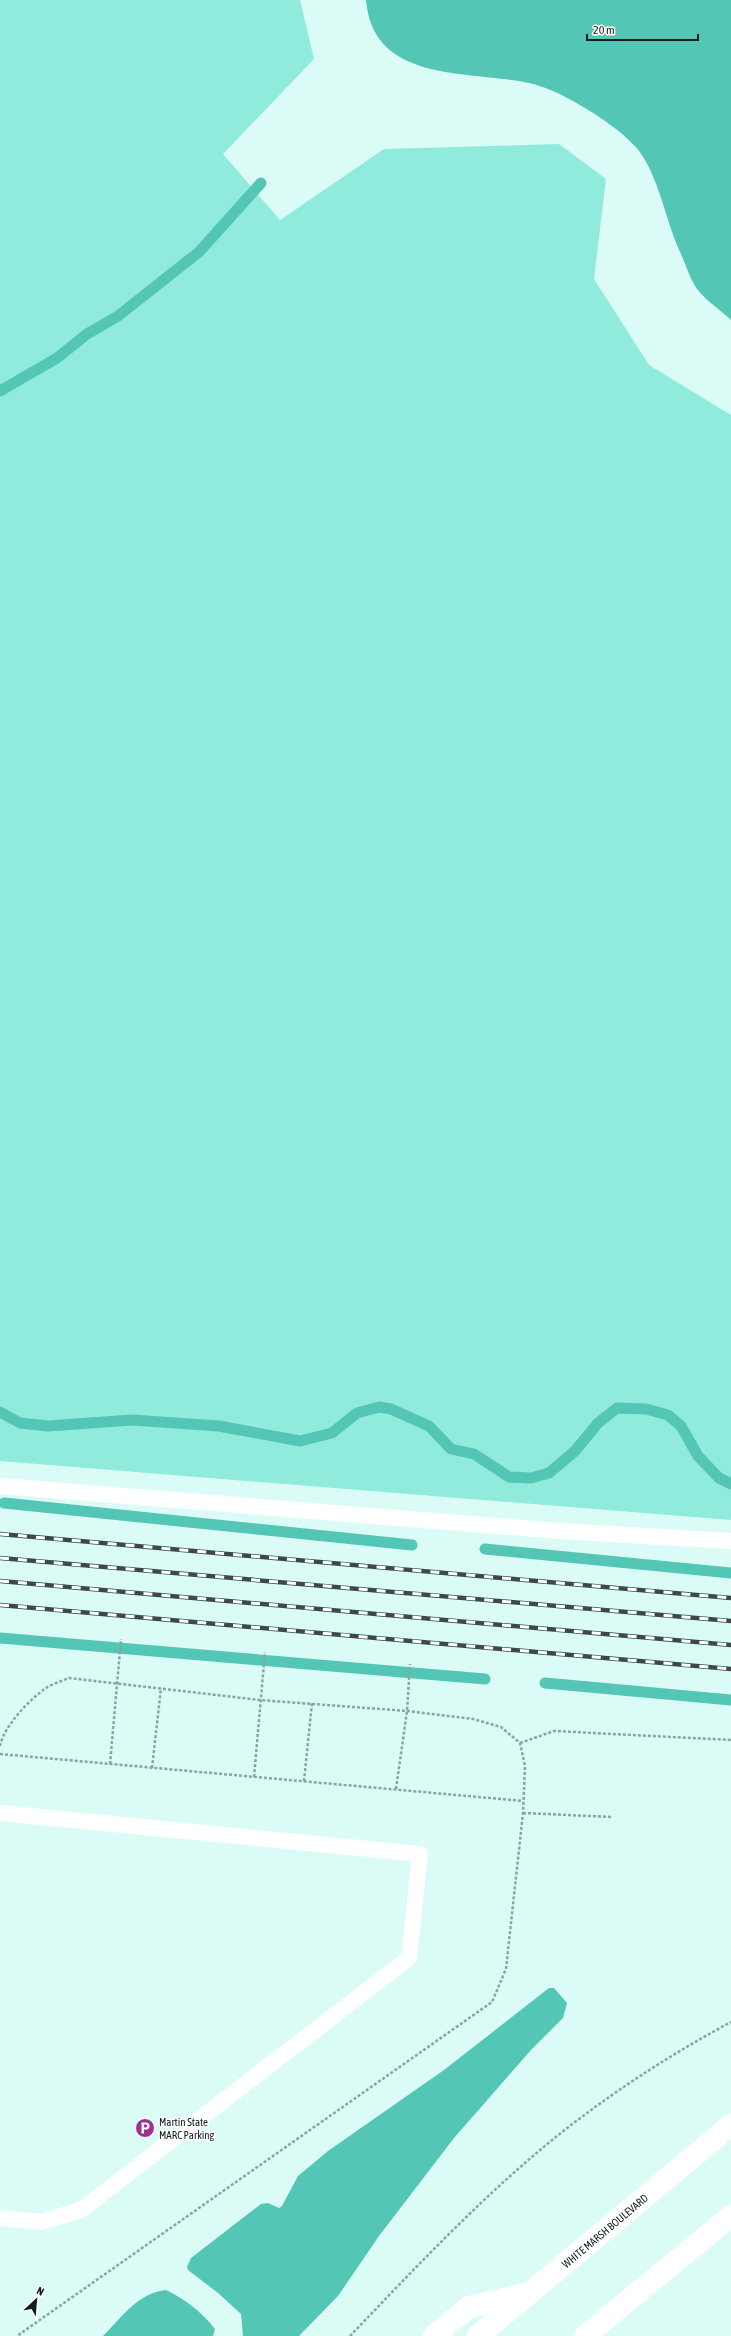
<svg xmlns="http://www.w3.org/2000/svg" width="731" height="2336" font-family="'Asap Condensed',sans-serif">
	<rect width="100%" height="100%" fill="#dbfcf6"/>
	<path fill="#91ebdc" d="M0,0H300L314,59L223,154L280,220L384,149L559,144L606,179L594,279L649,365L731,415V1520L0,1461Z"/>
	<g fill="#53c6b6">
		<path d="M366,0H731V320C721,310 706,301 697,289C690,279 686,265 681,254C666,222 661,185 642,155C628,134 593,112 571,100C559,93 542,86 529,83C469,70 373,84 366,0Z"/>
		<path d="M549,1988H554L567,2003L563,2018L531,2050L454,2138L379,2236L338,2296L299,2336H243L241,2314L218,2293L188,2270L187,2267L191,2258L261,2204L268,2203L279,2208L282,2206L298,2176L328,2151L444,2070Z"/>
		<path d="M166,2290C186,2300 201,2311 215,2329L213,2336H103C122,2317 138,2293 166,2290Z"/>
	</g>
	<g fill="none" stroke-linecap="round" stroke-linejoin="round">
		<g stroke="#53c6b6" stroke-width="11">
			<path d="M0,391L57,358L87,334L118,316L199,252L261,183"/>
			<path d="M0,1412L20,1423L48,1426L132,1420L219,1426L300,1441L332,1433L357,1413L379,1407L391,1409L429,1426L451,1449L474,1454L509,1477L531,1478L549,1473L575,1451L598,1423L617,1408L646,1409L668,1415L681,1426L698,1456L719,1478L731,1484"/>
			<path d="M4,1503L412,1545"/>
			<path d="M485,1549L731,1573"/>
			<path d="M0,1638L485,1679"/>
			<path d="M545,1683L731,1700"/>
		</g>
		<g stroke="#8ba49f" stroke-width="2.5" stroke-dasharray="3 2" stroke-linecap="butt">
			<path d="M520,1743L554,1731L731,1740"/>
			<path d="M0,1746C4,1726 29,1700 46,1688C52,1684 62,1681 69,1678L260,1700L407,1711L473,1719L501,1727L520,1743L525,1766L523,1813L506,1969L492,2002L17,2336"/>
			<path d="M0,1754L523,1801"/>
			<path d="M110,1764L121,1639"/>
			<path d="M152,1768L161,1688"/>
			<path d="M254,1777L265,1652"/>
			<path d="M304,1781L312,1703"/>
			<path d="M396,1789L407,1711L410,1664"/>
			<path d="M523,1813L612,1817"/>
			<path d="M350,2336C420,2263 491,2187 571,2125C622,2086 675,2052 731,2022"/>
		</g>
		<g stroke="#fff" stroke-width="16">
			<path d="M0,1486L560,1531L731,1541"/>
			<path d="M0,1813L420,1854L409,1958L81,2210L41,2222L0,2218"/>
		</g>
		<g stroke="#fff" stroke-width="22">
			<path d="M434,2336L469,2307L525,2294"/>
			<path d="M478,2336L731,2125"/>
			<path d="M585,2336L731,2216"/>
		</g>
		<g stroke="#3a4a47" stroke-width="4.5">
			<g id="rail">
				<path d="M0,1534L731,1598"/>
				<path d="M0,1558L731,1621"/>
				<path d="M0,1581L731,1645"/>
				<path d="M0,1605L731,1669"/>
			</g>
		</g>
		<use href="#rail" stroke="#fff" stroke-width="3" stroke-dasharray="9" stroke-linecap="butt"/>
	</g>
	<defs>
		<g id="parking-disc" transform="scale(1)"><circle r="9.5" fill="#9e3293" stroke="#fff"/><path d="M-3.5-5.5H1a3.5 3.5 0 0 1 0 7H-1V5.5H-3.5ZM-1-3.4V-.6H.8a1.4 1.4 0 0 0 0-2.8Z" fill="#fff"/></g>
	</defs>
	<g fill-rule="evenodd">
		<use href="#parking-disc" x="145" y="2128"/>
	</g>
	<g text-anchor="middle" dominant-baseline="central" stroke-width="3" stroke-linejoin="round" paint-order="stroke">
		<g font-size="11" fill="#111d1b" stroke="#fff" text-anchor="start">
			<text x="159" y="2122">Martin State<tspan x="159" dy="13">MARC Parking</tspan></text>
		</g>
		<g font-size="11" fill="#111d1b" stroke="#fff">
			<text transform="translate(605 2231) rotate(-40)">WHITE MARSH BOULEVARD</text>
		</g>
	</g>
	<g transform="translate(36 2300) rotate(26)" stroke="#ffffff" stroke-width="3" paint-order="stroke">
	<path d="M0-3L7 15L0 10L-7 15Z" fill="#111d1b"/>
	<text y="-6" font-size="11" font-weight="bold" text-anchor="middle" fill="#111d1b">N</text>
	</g>
	<path d="M587 34v6h111v-6" fill="none" stroke="#111d1b" stroke-width="2"/>
	<text x="593" y="34" font-size="12" fill="#111d1b" stroke="#ffffff" stroke-width="3" paint-order="stroke">20 m</text>
</svg>
